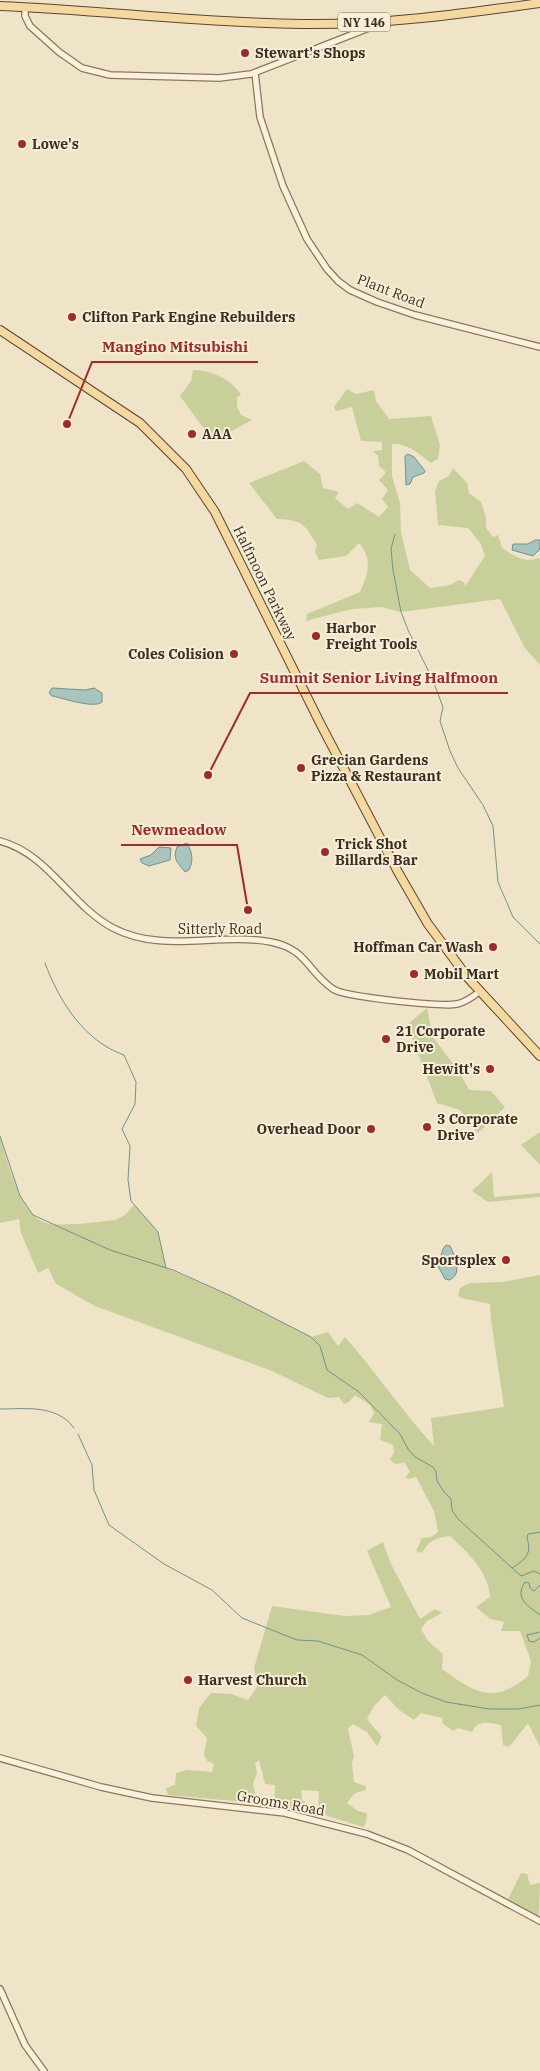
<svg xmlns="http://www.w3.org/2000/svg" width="540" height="2071" font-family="'IBM Plex Serif',serif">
	<rect width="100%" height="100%" fill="#f0e4c8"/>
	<g fill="#c9cf9b">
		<path d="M193,370C211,370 230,379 241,394L237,398V406L241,415L252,420L213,441L180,396L191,381Z"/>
		<path d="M347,389L356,394L374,390L376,401L389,419L431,416L440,445L438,459L431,463C420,455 406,442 392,444V476L400,503L401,532L410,570L430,588L450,585L459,580L464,582L465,586L485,556L481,544L468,528L438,525L435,491L439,481L449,476L453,468L467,483L469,493L481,502L486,517V528L493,537L498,535L502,548C517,557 522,563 540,558V665L525,648L500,599L401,612L381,607L352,609L306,621L307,614L360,592C368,574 373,559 359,543L346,556L319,560L315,552L317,545C305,524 302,520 277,519L249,483L304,461L320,474L323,488L339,492L335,498L348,509L357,503L379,517L388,507L382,499L388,490L379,480L385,474V471L379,466L378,456L373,451L382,450V442L361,441L352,407L336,411L334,407Z"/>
		<path d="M427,1008L433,1037L460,1073L469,1090L491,1091L505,1107L478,1133L460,1110L437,1103L407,1025Z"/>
		<path d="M540,1132V1165L521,1145Z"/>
		<path d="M0,1137C7,1159 20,1216 46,1223C61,1227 98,1222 115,1220L125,1215L134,1205L158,1232L166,1268L229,1295L311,1337L328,1332L338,1346L345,1337C376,1372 402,1411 434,1446L431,1418L504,1407L491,1320L490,1304L461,1298L458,1295L460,1288L470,1283L503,1282L540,1275V1747L528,1723L509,1747L503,1745L501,1725C489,1723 478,1719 472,1732L458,1728L453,1731L443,1724L442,1718L421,1713L414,1720L399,1710L385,1695L374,1706L367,1719L382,1737L377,1746L367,1732L353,1724L348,1729L354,1756L352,1763L354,1782L366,1786V1790L355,1793L347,1803L358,1811L367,1813L366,1823L363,1827L318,1813L319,1791L301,1790L302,1800L308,1804L307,1812L274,1806L275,1785L265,1784L259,1760L255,1763L257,1773L253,1784L257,1803L168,1795L166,1788L175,1785L176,1773L187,1770L212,1772L214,1764L207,1761L204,1755L207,1738L196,1726L199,1708L211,1693L231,1694L248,1700L257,1687L254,1668L272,1606L345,1616L369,1615L391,1607L367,1551L383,1542L390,1562L420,1619L435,1609L442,1613L427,1621L421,1629L428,1641L443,1654L442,1669C475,1693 493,1705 528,1676L531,1661L520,1631H501L504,1622L490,1619L476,1607L490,1597C488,1571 468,1553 450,1536C437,1537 428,1541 422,1553L416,1551L422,1538L431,1537L438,1532L434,1511L416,1477L409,1479L405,1477L410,1472L405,1463L395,1464L390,1460L394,1452L393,1445L380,1440L382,1424L369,1422L374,1413L370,1405L355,1395L349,1402L344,1404L339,1397L328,1398L272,1371L95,1306L56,1284L48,1268L38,1273L21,1233L19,1219L0,1223Z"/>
		<path d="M492,1172L494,1197L540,1193V1197L488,1202L472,1191Z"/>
		<path d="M521,1873L527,1874L530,1885L540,1883L539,1916L508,1899Z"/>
	</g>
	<g fill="#a9c4bc" stroke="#6f938a">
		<path d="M408,454L414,457L425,471L424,473L413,477L410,484L406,485L405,456Z"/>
		<path d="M535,540H540V549L533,556L512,550L513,544H528Z"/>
		<path d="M52,688L85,690L94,688L102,693V702C94,709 63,698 52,696L49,693Z"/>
		<path d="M187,843C192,852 194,860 189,870L185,872C178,863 172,859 177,847Z"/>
		<path d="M159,847L171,848L170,860L149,866L142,863L140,859L151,855Z"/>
		<path d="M446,1245L450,1246C455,1256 463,1275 449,1280L445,1279L438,1266L443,1249Z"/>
	</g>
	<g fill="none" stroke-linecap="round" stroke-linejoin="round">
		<g stroke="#6f938a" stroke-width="1">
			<path d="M395,534L391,549L393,570L401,612L408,630L432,678L443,707L440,721L450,751L458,768L483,805L493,826L498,882L513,917L540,944"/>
			<path d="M45,963C59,1001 84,1041 124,1055L136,1082L135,1104L122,1129L130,1146L128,1180L131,1201L158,1232L166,1268"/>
			<path d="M0,1136L20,1196L33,1215L110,1250L173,1270L229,1295L311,1337L320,1346L327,1370L359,1392L400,1434L408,1449L415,1457L433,1467L436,1472L437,1481L444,1492L451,1499L452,1510L458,1519L521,1576L534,1571L540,1574"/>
			<path d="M0,1409C25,1409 57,1404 74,1428"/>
			<path d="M78,1434L92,1465L94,1490L109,1525L164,1564L212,1590L242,1618L297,1640L318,1641L362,1655L397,1680L422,1693L446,1702L489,1709H519L540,1705"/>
			<path d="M512,1568C526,1559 532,1554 527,1538L528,1534L540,1532"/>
			<path d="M540,1585L534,1591L530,1588L529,1583L525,1582C514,1598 528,1606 540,1615"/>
			<path d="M540,1632L527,1635L529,1641L534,1642L540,1638"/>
		</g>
		<g stroke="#8d765c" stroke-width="8">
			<g id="tertiary">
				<path d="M25,7V16L30,26L59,52L82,68L110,75L219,78L251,74L374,26L379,21"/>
				<path d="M255,73L260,117L283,186L307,239L327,269L338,281L350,290L377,302L415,315L540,347"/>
				<path d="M0,841C49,854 70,905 113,928C163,954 218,932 271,942C307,949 307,971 333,989C344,997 442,1007 457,1004C466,1002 473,997 480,991"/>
				<path d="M0,1758L101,1787L152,1798L285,1813L367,1834L408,1850L540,1921"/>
				<path d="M0,1989L25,2045L44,2071"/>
			</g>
		</g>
		<g stroke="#5b4430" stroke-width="10">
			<g id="primary">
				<path d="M0,6C101,10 202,23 302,24C382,25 461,14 540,3"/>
				<path d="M0,330L140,423L186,469L215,512L320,723L398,872L428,924L468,978L540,1056"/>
			</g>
		</g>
		<use href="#tertiary" stroke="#faf1dc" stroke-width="5.5"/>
		<use href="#primary" stroke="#f3d9a0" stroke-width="8"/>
	</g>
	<g fill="#9e2a2b" stroke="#f7eed8" stroke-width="2">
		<circle cx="245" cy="53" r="5"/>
		<circle cx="22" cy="144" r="5"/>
		<circle cx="72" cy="317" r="5"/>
		<circle cx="192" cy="434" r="5"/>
		<circle cx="316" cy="636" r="5"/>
		<circle cx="234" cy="654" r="5"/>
		<circle cx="301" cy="768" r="5"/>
		<circle cx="325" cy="852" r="5"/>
		<circle cx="493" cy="947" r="5"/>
		<circle cx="414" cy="974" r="5"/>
		<circle cx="386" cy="1039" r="5"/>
		<circle cx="490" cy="1069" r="5"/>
		<circle cx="427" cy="1127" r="5"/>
		<circle cx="371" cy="1129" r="5"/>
		<circle cx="506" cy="1260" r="5"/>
		<circle cx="188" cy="1680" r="5"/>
	</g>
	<g text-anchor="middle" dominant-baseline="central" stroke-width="4" stroke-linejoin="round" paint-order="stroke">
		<rect fill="#f7eed8" stroke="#756857" stroke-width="1" x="338" y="12.5" width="52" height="19" rx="4"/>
		<g font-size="12" font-weight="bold" fill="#3d2e20">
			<text x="364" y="22">NY 146</text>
		</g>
		<g font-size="14" font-weight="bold" fill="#3d2e20" stroke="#f7eed8" text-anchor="start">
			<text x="255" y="53">Stewart's Shops</text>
			<text x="32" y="144">Lowe's</text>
			<text x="82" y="317">Clifton Park Engine Rebuilders</text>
			<text x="202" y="434">AAA</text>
			<text x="326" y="628">Harbor<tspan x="326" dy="16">Freight Tools</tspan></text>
			<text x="224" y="654" text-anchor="end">Coles Colision</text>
			<text x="311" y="760">Grecian Gardens<tspan x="311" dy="16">Pizza &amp; Restaurant</tspan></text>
			<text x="335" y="844">Trick Shot<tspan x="335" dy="16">Billards Bar</tspan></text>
			<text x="483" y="947" text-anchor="end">Hoffman Car Wash</text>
			<text x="424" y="974">Mobil Mart</text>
			<text x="396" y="1031">21 Corporate<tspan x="396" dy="16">Drive</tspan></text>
			<text x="480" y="1069" text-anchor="end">Hewitt's</text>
			<text x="437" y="1119">3 Corporate<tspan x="437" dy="16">Drive</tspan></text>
			<text x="361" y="1129" text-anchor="end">Overhead Door</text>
			<text x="496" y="1260" text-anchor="end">Sportsplex</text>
			<text x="198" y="1680">Harvest Church</text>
		</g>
		<g font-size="14" fill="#3d2e20" stroke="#f7eed8">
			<text transform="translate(391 291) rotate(21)">Plant Road</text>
			<text transform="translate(265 583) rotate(64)">Halfmoon Parkway</text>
			<text x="220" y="929">Sitterly Road</text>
			<text transform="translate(281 1803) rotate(10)">Grooms Road</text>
		</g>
	</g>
	<path fill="none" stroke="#9e2a2b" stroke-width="2" d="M67 424L92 362H258M208 775L250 693H508M248 910L237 845H121"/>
	<g fill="#9e2a2b" stroke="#f7eed8" stroke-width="2">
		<circle cx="67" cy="424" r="5"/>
		<circle cx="208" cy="775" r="5"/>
		<circle cx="248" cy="910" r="5"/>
	</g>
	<g font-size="15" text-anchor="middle" font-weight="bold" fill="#9e2a2b" stroke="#f7eed8" stroke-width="4" stroke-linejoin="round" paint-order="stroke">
		<text x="175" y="352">Mangino Mitsubishi</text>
		<text x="379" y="683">Summit Senior Living Halfmoon</text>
		<text x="179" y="835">Newmeadow</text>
	</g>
</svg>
